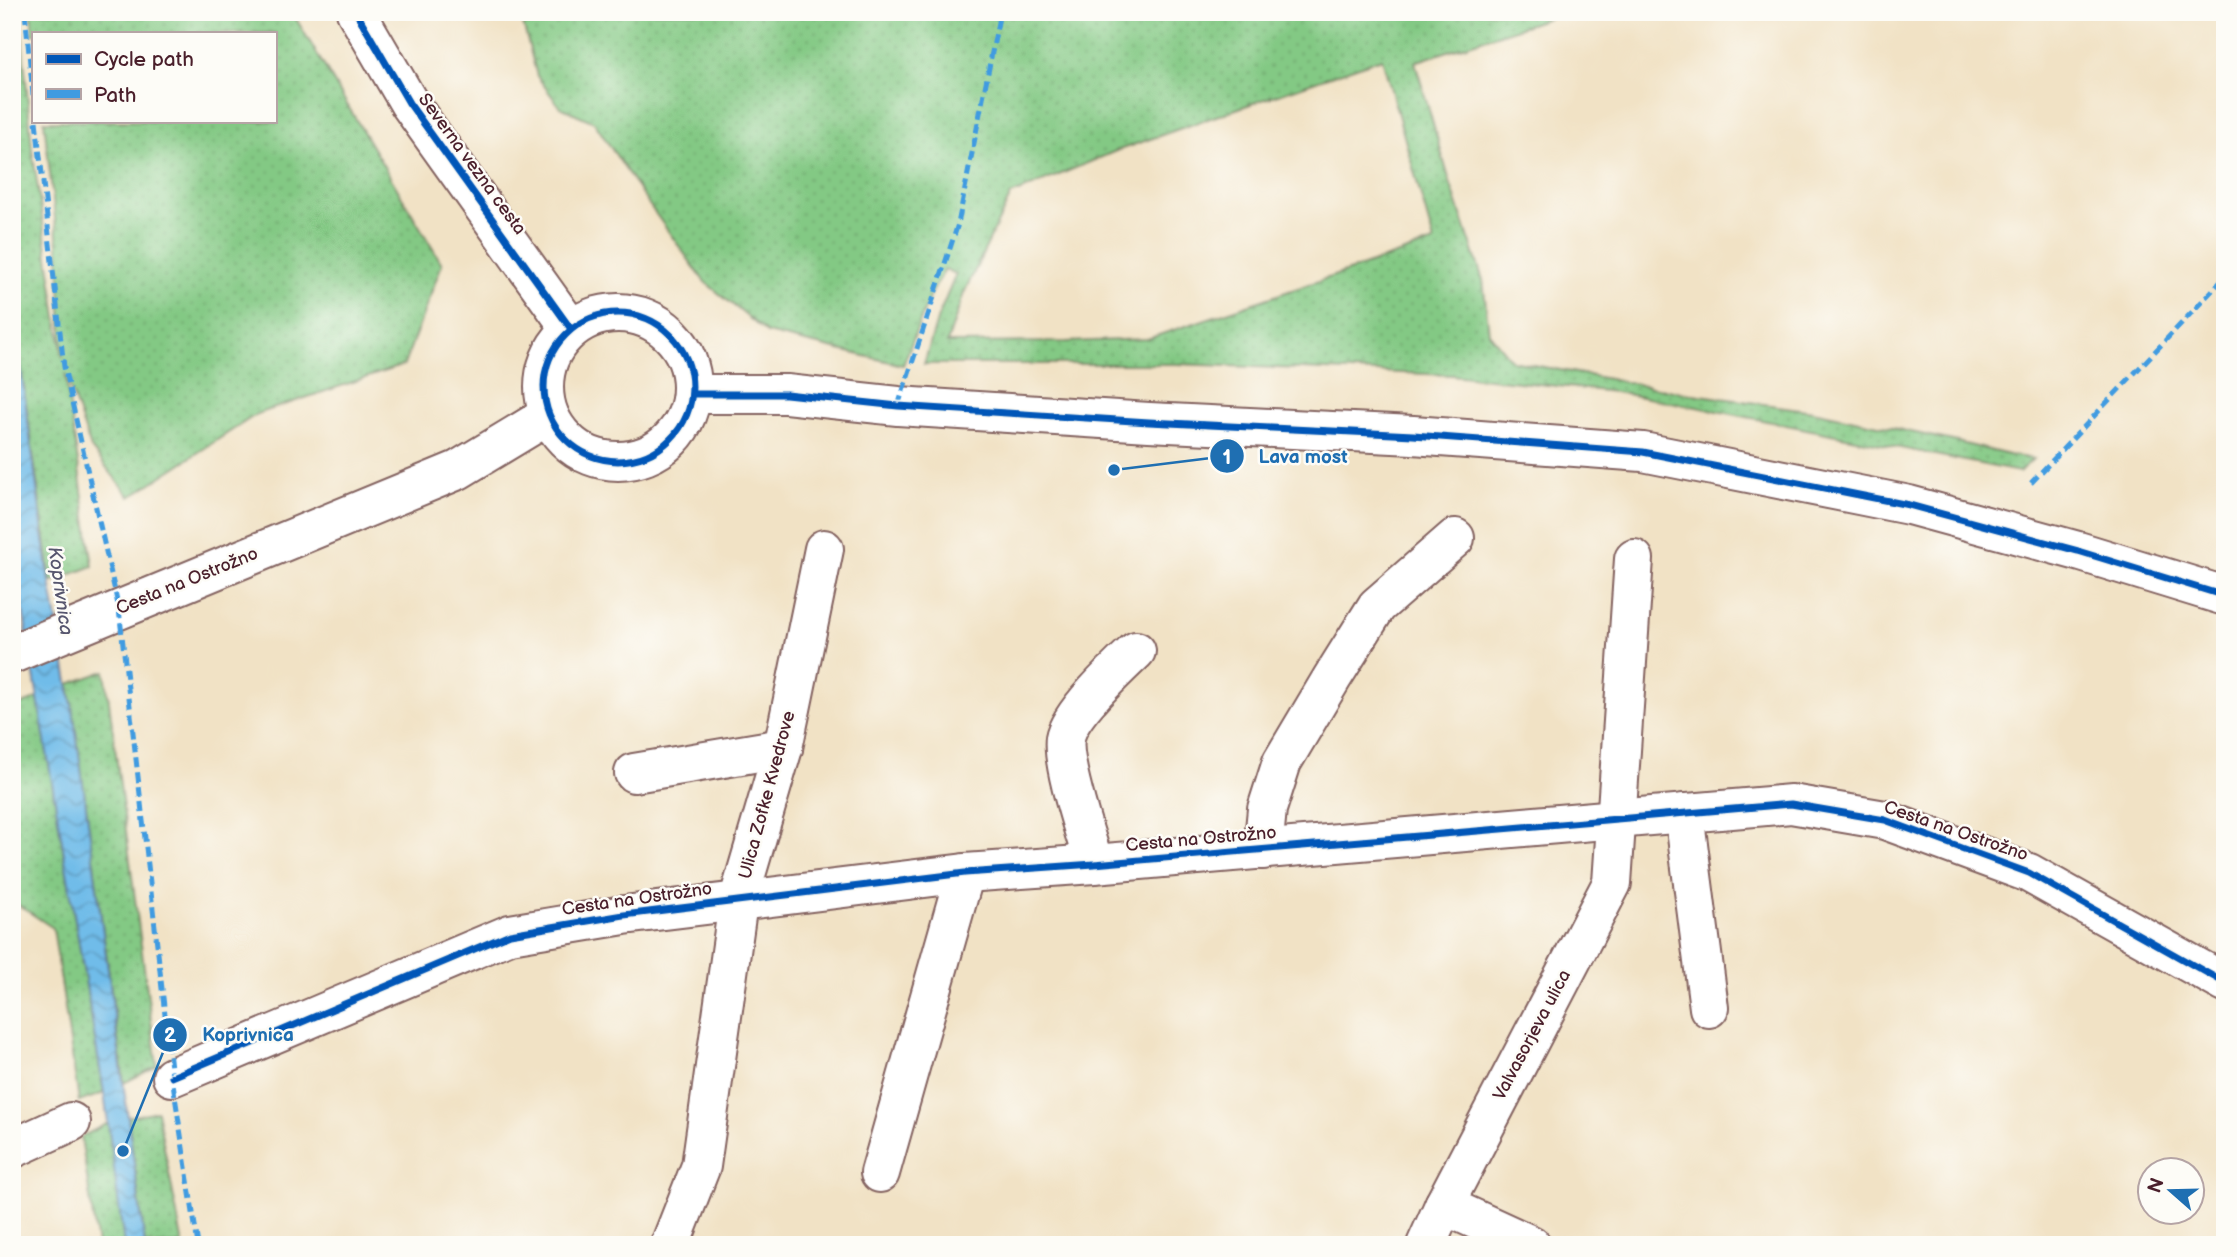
<svg xmlns="http://www.w3.org/2000/svg" width="2237" height="1257" font-family="'Balsamiq Sans',sans-serif">
	<defs>
		<pattern id="green-dots" width="8" height="8" patternUnits="userSpaceOnUse" patternTransform="scale(1.75)"><rect width="8" height="8" fill="#83c984"/><path d="M2 2h.1M6 6h.1" fill="none" stroke="#73ac72" stroke-width="1.8" stroke-linecap="round"/></pattern>
		<pattern id="water-waves" width="16" height="10" patternUnits="userSpaceOnUse" patternTransform="scale(1.75)"><rect width="16" height="10" fill="#6fbce9"/><path d="M0 5q4-4 8 0t8 0" fill="none" stroke="#5d98bd"/></pattern>
	</defs>
	<rect width="100%" height="100%" fill="#fdfcf7"/>
	<filter id="ink" filterUnits="userSpaceOnUse"><feTurbulence type="fractalNoise" baseFrequency=".0143" numOctaves="2"/><feDisplacementMap in="SourceGraphic" scale="14" xChannelSelector="R" yChannelSelector="G"/><feConvolveMatrix kernelMatrix="1 2 1 2 8 2 1 2 1" color-interpolation-filters="sRGB"/></filter>
	<filter id="wash" filterUnits="userSpaceOnUse"><feTurbulence type="fractalNoise" baseFrequency=".00686" numOctaves="4" result="noise"/><feDisplacementMap in="SourceGraphic" scale="28" xChannelSelector="R" yChannelSelector="G"/><feGaussianBlur stdDeviation="1.57" result="paint"/><feColorMatrix in="noise" values="0 0 0 0 0 0 0 0 0 0 0 0 0 0 0 0 0 1.4 0 .05"/><feComposite in="paint" operator="in"/></filter>
	<g filter="url(#wash)">
		<rect width="100%" height="100%" fill="#f1e2c5"/>
		<g fill="url(#green-dots)" stroke="#667458" stroke-width="2" fill-rule="evenodd">
			<path d="M12,12H20L32,149L63,358L59,253L44,121H275V33L33,34L31,12H292L442,264L404,365L257,414L130,497L91,448L65,373L93,566L51,582L12,302Z"/>
			<path d="M520,12H1566L1415,62L1450,182L1483,280L1489,333L1512,361L1679,392L1813,411L1953,441L2009,455L2033,459L2019,472L1702,408L1615,392L1451,375L1177,364H924L938,317L956,274L945,269L929,298L903,365L767,333L704,281L645,199L594,122L560,107L537,76ZM1382,58L1434,242L1147,339L1066,342L947,343L964,293L1011,195L1116,151Z"/>
			<path d="M105,671L157,1066L124,1083L69,684Z"/>
			<path d="M38,698L104,1093L79,1102L53,928L17,904L12,866V708Z"/>
			<path d="M157,1111L183,1245H145L128,1117Z"/>
			<path d="M108,1123L125,1245H97L81,1137Z"/>
		</g>
		<path fill="url(#water-waves)" stroke="#5c6e8a" stroke-width="2" d="M12,302L48,570L74,716L145,1245H124L104,1093L18,580L12,532Z"/>
	</g>
	<g filter="url(#ink)">
		<g fill="none" stroke-linecap="round" stroke-linejoin="round">
			<g stroke="#846361" stroke-width="42">
				<g id="minor">
					<path d="M356,12L409,103L571,329"/>
					<circle cx="618" cy="387" r="74"/>
					<path d="M692,394H786L898,406L1149,422L1413,435L1643,452L1909,505L2078,551L2225,596"/>
					<path d="M12,654L458,470L549,415"/>
					<path d="M634,773L783,748"/>
					<path d="M1684,813L1709,1008"/>
					<path d="M1263,850L1267,809L1282,762L1332,678L1377,606L1455,538"/>
					<path d="M1094,864C1086,836 1061,764 1065,738C1069,714 1118,668 1136,651"/>
					<path d="M172,1077L510,934L624,915L965,873L1094,864L1791,804L1885,820L2029,873L2225,983"/>
					<path d="M12,1149L71,1122"/>
					<path d="M880,1173L965,873"/>
					<path d="M1444,1205L1531,1245"/>
					<path d="M670,1245L701,1166L738,902L783,748L824,549"/>
					<path d="M1426,1245L1444,1205L1612,883L1634,559"/>
				</g>
			</g>
			<use href="#minor" stroke="#fff" stroke-width="38"/>
			<g stroke="#409be1" stroke-width="5" stroke-dasharray="10 5" stroke-linecap="butt">
				<path d="M25,12L33,95"/>
				<path d="M36,121L64,367L119,609L172,1077L198,1245"/>
				<path d="M898,406L958,224L1000,12"/>
				<path d="M2031,483L2225,277"/>
			</g>
			<g stroke="#fdfcf7" stroke-width="11">
				<g id="cycleway">
					<path d="M356,12L409,103L571,329"/>
					<circle cx="618" cy="387" r="74"/>
					<path d="M692,394H786L898,406L1149,422L1413,435L1643,452L1909,505L2078,551L2225,596"/>
					<path d="M172,1077L510,934L624,915L965,873L1094,864L1791,804L1885,820L2029,873L2225,983"/>
				</g>
			</g>
			<use href="#cycleway" stroke="#0057b8" stroke-width="7"/>
		</g>
	</g>
	<g text-anchor="middle" dominant-baseline="central" stroke-width="5" stroke-linejoin="round" paint-order="stroke">
		<g font-size="18" fill="#4a1f2b" stroke="#fdfcf7">
			<text transform="translate(472 164) rotate(54)">Severna vezna cesta</text>
			<text transform="translate(187 581) rotate(-22)">Cesta na Ostrožno</text>
			<text transform="translate(767 795) rotate(-75)">Ulica Zofke Kvedrove</text>
			<text transform="translate(1956 831) rotate(19)">Cesta na Ostrožno</text>
			<text transform="translate(1201 839) rotate(-5)">Cesta na Ostrožno</text>
			<text transform="translate(637 899) rotate(-8)">Cesta na Ostrožno</text>
			<text transform="translate(1532 1035) rotate(-62)">Valvasorjeva ulica</text>
		</g>
		<g font-size="19" font-style="italic" fill="#57566e" stroke="#fdfcf7">
			<text transform="translate(60 591) rotate(82)">Koprivnica</text>
		</g>
	</g>
	<path fill="none" stroke="#1f6fb2" stroke-width="2.5" d="M1114 470L1227 456M123 1151L170 1035"/>
	<g fill="#1f6fb2" stroke="#fdfcf7" stroke-width="2.5">
		<circle cx="1114" cy="470" r="7"/>
		<circle cx="123" cy="1151" r="7"/>
		<circle cx="1227" cy="456" r="18"/>
		<circle cx="170" cy="1035" r="18"/>
	</g>
	<g font-size="21" text-anchor="middle" font-weight="bold" fill="#fff">
		<text x="1227" y="464">1</text>
		<text x="170" y="1042">2</text>
	</g>
	<g font-size="19" text-anchor="middle" font-weight="bold" fill="#1f6fb2" stroke="#fdfcf7" stroke-width="5" stroke-linejoin="round" paint-order="stroke">
		<text x="1303" y="463">Lava most</text>
		<text x="248" y="1041">Koprivnica</text>
	</g>
	<rect width="2237" height="1257" fill="none" stroke="#fdfcf7" stroke-width="42"/>
	<rect x="32" y="32" width="245" height="91" fill="#fdfcf7" stroke="#b5a4a5" stroke-width="2"/>
	<rect x="46" y="54" width="35" height="10" fill="#0057b8" stroke="#b5a4a5" stroke-width="2"/>
	<text x="94" y="66" font-size="21" fill="#4a1f2b">Cycle path</text>
	<rect x="46" y="89" width="35" height="10" fill="#409be1" stroke="#b5a4a5" stroke-width="2"/>
	<text x="94" y="102" font-size="21" fill="#4a1f2b">Path</text>
	<g transform="translate(2171 1191) rotate(290)"><circle r="33" fill="#fdfcf7" stroke="#b5a4a5" stroke-width="2"/>
	<path d="M0-5L12 26L0 18L-12 26Z" fill="#1f6fb2"/>
	<text y="-10" font-size="19" font-weight="bold" text-anchor="middle" fill="#4a1f2b">N</text>
	</g>
</svg>
